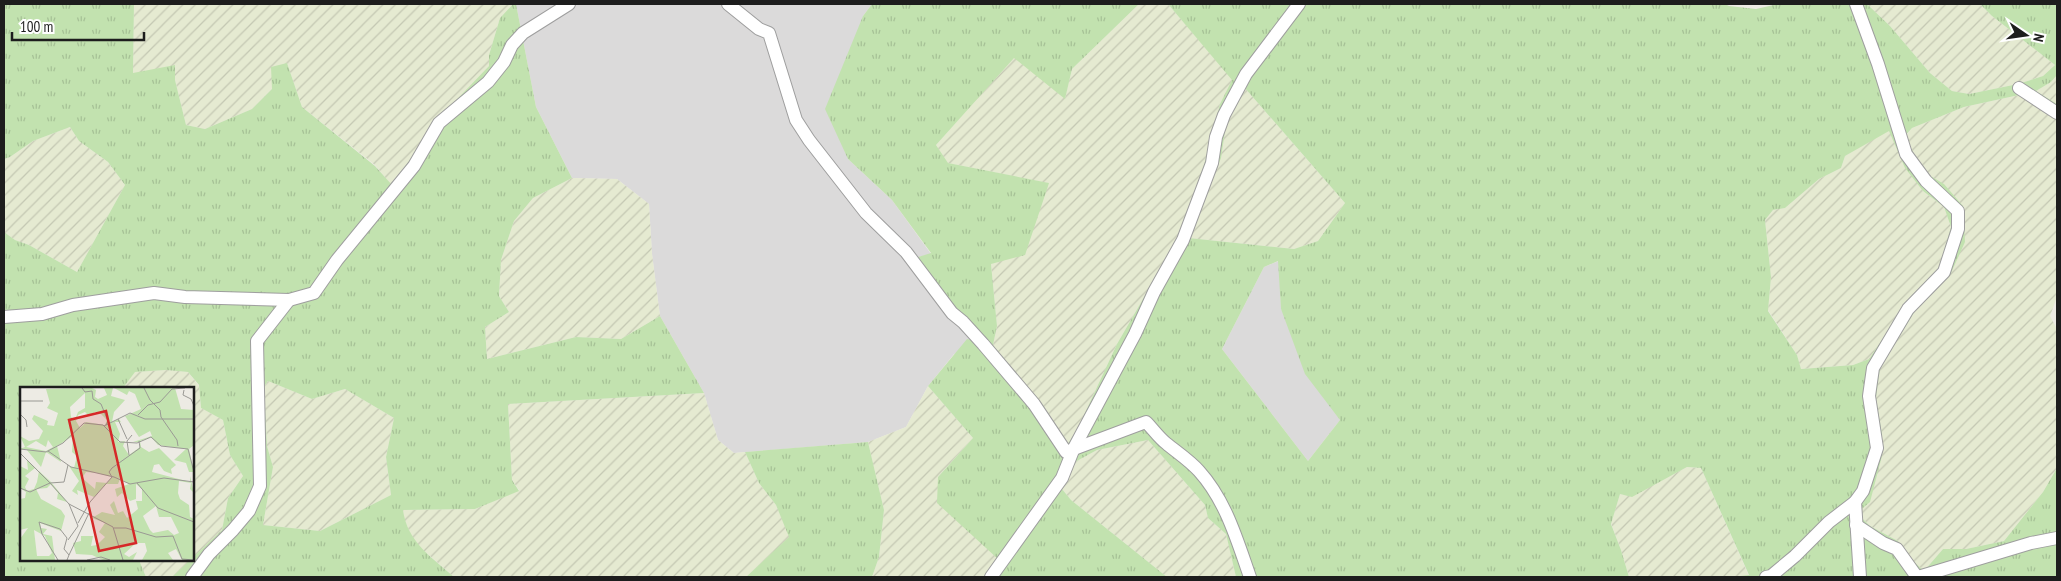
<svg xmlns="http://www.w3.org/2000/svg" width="2061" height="581" font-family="'PT Sans Narrow',sans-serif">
	<defs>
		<pattern id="farmland-furrows" width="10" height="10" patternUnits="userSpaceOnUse" patternTransform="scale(1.25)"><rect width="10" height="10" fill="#e5ead1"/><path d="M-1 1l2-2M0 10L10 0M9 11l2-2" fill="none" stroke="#c4c8b3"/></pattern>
		<pattern id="grass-tufts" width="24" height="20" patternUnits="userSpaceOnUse" patternTransform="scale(1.25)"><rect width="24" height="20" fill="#c2e2af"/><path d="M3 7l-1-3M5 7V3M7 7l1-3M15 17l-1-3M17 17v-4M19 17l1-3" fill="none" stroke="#a6c196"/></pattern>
	</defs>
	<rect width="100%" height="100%" fill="#edebe4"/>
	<g fill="#dbdada">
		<path d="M516,4H872L863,16L848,159L892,200L931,254L915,258L955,310L993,345L954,354L928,386L906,427L868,442L734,453L718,440L704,393L660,316L652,254L649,204L617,179L572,178L536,107Z"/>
		<path d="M1279,261L1281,309L1340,420L1308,461L1222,349L1264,267Z"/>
	</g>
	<g fill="url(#farmland-furrows)">
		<path d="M134,4H513L500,18L489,55V66L392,186L375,165L302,107L287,63L272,89L252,109L205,129L186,125L175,80L133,73Z"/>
		<path d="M1139,4H1168L1233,80L1220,104L1204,165L1178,241L1173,247L1117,344L1077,430L1067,445L1038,403L993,345L997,326L991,264L1048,183L947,163L936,145L1014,57L1065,98L1072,69Z"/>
		<path d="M1867,4H1980L1992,16L2055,65L2043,76L2018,84L1969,94L1952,91L1930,73L1890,26Z"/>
		<path d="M2057,75V104L2036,91L2051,82Z"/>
		<path d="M1244,87L1345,203L1318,241L1294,249L1189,238L1226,124Z"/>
		<path d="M2019,95L2057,119V297L2050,316L2057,329V468L2043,492L2004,541L1966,549H1943L1924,571L1910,558L1898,541L1870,526L1857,513L1882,434L1876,398L1880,368L1915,311L1965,242L1922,171L1905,137L1912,128L1964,107Z"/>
		<path d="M70,127L79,141L108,162L125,185L77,272L29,245L15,240L4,232V159L10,157L33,141Z"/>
		<path d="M1889,130L1923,191L1944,207L1951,227L1939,268L1905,306L1869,359L1853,365L1801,369L1797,355L1768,310L1771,277L1765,220L1773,210L1785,208L1819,179L1841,168L1845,156Z"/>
		<path d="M572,178L617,179L649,204L652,254L660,316L621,339L576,337L487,359L485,327L509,312L499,296L501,260L514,221L533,198Z"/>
		<path d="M166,370L188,372L199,386L201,408L223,420L230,455L243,476L228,498L222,530L193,558L192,388H123L134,372Z"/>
		<path d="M268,381L312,399L345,389L394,418L386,457L391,495L320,531L263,525L273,467L267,446L264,387Z"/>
		<path d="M928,386L973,438L938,477L999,559L985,577H872L879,557L884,510L868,442L906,427Z"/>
		<path d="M704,393L718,440L734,453L745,452L759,483L776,505L790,537L746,577H454L414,542L404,519L403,510L475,509L519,490L512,480L508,404Z"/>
		<path d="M1148,440L1205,505L1208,518L1226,534L1236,577H1167L1071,500L1062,489L1075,462L1097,450Z"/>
		<path d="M1687,467L1701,468L1749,576L1629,577L1621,550L1611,523L1620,494L1632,496Z"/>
		<path d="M139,560H191L172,577H146Z"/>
	</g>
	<g fill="url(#grass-tufts)" fill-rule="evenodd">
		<path d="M4,4H134L133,73L175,65V80L186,125L205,129L252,109L272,89L271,67L287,63L302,107L375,166L392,185L440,117L489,66V55L500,18L513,4H516L536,107L572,178L533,198L514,221L501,260L499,296L509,312L485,327L487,359L576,337L621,339L660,316L704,393L508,404L512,480L519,491L475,509L403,510C407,542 433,558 454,577H172L222,530L228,498L243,476L230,455L223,420L201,408L199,385L188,372L166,370L135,372L123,388H21V560H139L146,577H4V232L15,240L29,245L77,272L125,185L108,162L79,141L70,127L33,141L10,157L4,159ZM268,381L312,399L345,389L394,418L386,457L391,495L320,531L263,525L273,467L267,446L264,387Z"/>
		<path d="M872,4H1139L1072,69L1065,99L1014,58L936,145L948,163L1049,183L1025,255L991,264L997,326L993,345L1038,403L1067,445L1077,430L1117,344L1173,247L1178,241L1204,165L1220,104L1232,80L1168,4H1725L1729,6L1756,9L1778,4H1867L1890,26L1930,73L1952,91L1969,94L2018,84L2043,76L2055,65L1992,16L1980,4H2057V75L2051,82L2036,91L2057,104V119L2019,95L1964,107L1912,128L1905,136L1922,171L1944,184L1963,206L1965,242L1951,273L1915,311L1880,368L1876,398L1882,434V456L1870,502L1857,513L1870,526L1898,541L1910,558L1924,571L1943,549H1966L2004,541L2043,492L2057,468V577H1732L1749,575L1701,468L1687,467L1632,497L1620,494L1611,524L1621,550L1629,577H1236L1226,534L1208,518L1205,505L1148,440L1097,450L1075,462L1062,489L1071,500L1167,577H985L998,559L937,503L938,477L973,438L928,386L967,339L992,344L955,310L915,258L931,253L892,200L848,159L825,109L863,16ZM1244,87L1345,203L1318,241L1294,249L1189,238L1221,158L1226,124ZM1889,131L1905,168L1923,191L1944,207L1951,227L1939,268L1905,306L1869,359L1853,365L1801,369L1797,355L1768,311L1771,277L1765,220L1773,210L1785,208L1819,179L1841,168L1845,156ZM1278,261L1281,309L1305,374L1340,420L1308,461L1222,349L1264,267Z"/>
		<path d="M868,442L884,510L879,557L872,577H746L789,537L776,505L759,483L745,452Z"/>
	</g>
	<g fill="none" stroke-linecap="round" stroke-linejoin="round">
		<g stroke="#9e9e9e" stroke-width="14">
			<g id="minor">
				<path d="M728,4L759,29L769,33L796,120L809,140L866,213L906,252L952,313L963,322L983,344L1034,404L1066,452L1146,422C1153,429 1159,438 1167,444C1178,453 1189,460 1199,471C1226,501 1237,540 1250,577"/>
				<path d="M2019,88L2057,113"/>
				<path d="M4,317L42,314L73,305L154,293L185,297L289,300L314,293L337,260L414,166L439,123L488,82L504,62L512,45L523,33L569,4"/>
				<path d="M1855,502L1860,577"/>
				<path d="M1856,525L1883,543L1897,549L1917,577"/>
				<path d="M192,577L209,554L233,530L249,511L260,486L257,341L289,300"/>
				<path d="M991,577L1062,478L1074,448L1135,334L1154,292L1183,240L1212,163L1216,137L1224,115L1246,74L1299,4"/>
				<path d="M1766,577L1771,576L1795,556L1829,522L1855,502L1863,491L1877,448L1869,396L1873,368L1908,309L1944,272L1958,229V211L1926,181L1906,154L1878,64L1856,4"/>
				<path d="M1918,577L2031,543L2057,538"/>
			</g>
		</g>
		<use href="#minor" stroke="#fff" stroke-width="12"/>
	</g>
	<g transform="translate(20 387)">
		<rect width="174" height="174" fill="#edebe4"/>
		<path d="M72,1L76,3L75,10L78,12L87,8L84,1H93L91,9L105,13L94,25L92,35L121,22L115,7L109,4L107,8L94,1H155L161,22L174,23V58L169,62L174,85H169L166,76L154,73L166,62L138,58L131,50L120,54L121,60L129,65L139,61L156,78L151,82L152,87L144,84L139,77L134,78L132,85L170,95V89L174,106L170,102L171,96L159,94L158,106L160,112L169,118L170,130L174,132V173H162L156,162L148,166L153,173H122L127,164L125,156H116L104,167L109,170L117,165L113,173H83L72,168L56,167L53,156L61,154V149H73L71,159L77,158L85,150L79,145L85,136L72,131L82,125L95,128L90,118L94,114L98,126L103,124L107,131L118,122L116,114H122V102L116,97V112L110,114L102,106L97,110L95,102L109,97L100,92L98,97H86L74,110L57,103L58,108L52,104L59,94L49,79L54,81L57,69L52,65L53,49L37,59L41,75L26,65L21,80L6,62H0L5,60L0,49L9,54L19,52L23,44L12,32L14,28L28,34L27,38L34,39L38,26L27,21L30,16L26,2ZM65,6V21L58,25L55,33L51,30L50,20ZM65,25L69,29L75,25L81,27L87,33L85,38L66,35L60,41L56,34L58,28ZM105,29L119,50L130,44L132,49L113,55H120V60L109,68L103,59L105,54L98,55L100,47L95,35H101L106,43L99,32ZM28,53L33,60L26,64L6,60L16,54L26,60ZM66,85L77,86L92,90L87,96L76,95L75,102L62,91ZM136,119L139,130H151L159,146L154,148L148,143L133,146L130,143L123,129ZM7,73L31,95L47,115L37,112L38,106L31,97L27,101L16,102L21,112L41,123L45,129L41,144L20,136L21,141L27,142L23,147L32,149L35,173H0V152L8,141L0,143V112L5,111L6,105L0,101V79L8,83ZM15,81L19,84L17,95L14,102L7,104L5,100L9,92L5,89ZM14,143L25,149L32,166L29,169H17Z" fill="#c2e2af" fill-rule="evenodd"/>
		<path fill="none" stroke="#9a9994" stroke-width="1" d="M62,1L65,5L72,4L73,12L81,17L88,34L86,38M124,1L130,13L140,23L141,30L157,53L158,59M164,3L163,8L171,12L174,19M0,14H23M0,27L6,33L7,40M118,28L128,18L140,15L152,2L165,1M98,32L107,52M84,39L110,26L125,32H174M0,62L26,65L43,56L64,36L83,38L100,55L117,56L131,50L141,59L168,62L174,85M28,64L51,80L94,90L110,97L144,91L174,95M0,66L30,96L44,95L48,78M109,68L107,54L112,48M117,96L138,121L174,135M0,101L10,105L30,96L49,117L93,140L103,173M19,135L40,142L47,151L44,162L49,168L47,173M19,135L22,147L38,173M58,136L70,115L92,90L89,85L92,81L120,61L119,54M94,141H106L136,150L153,149L162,172L174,173M48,153L58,139L49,117M49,168L69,126M67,173L81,170L90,173"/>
		<path fill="#d62828" fill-opacity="0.15" stroke="#d62828" stroke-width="2.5" d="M86,24L116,156L79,164L49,33Z"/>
		<rect width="174" height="174" fill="none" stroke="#1d1d1d" stroke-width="2.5"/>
	</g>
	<rect width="2061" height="581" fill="none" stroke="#1d1d1d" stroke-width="10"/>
	<g transform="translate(2026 35) rotate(103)" stroke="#ffffff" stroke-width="4" paint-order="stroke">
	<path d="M0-4L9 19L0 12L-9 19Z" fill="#1d1d1d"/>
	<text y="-8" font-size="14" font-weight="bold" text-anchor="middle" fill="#1d1d1d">N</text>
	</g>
	<path d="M12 32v8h132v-8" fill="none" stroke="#1d1d1d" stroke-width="2.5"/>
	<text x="20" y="32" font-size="15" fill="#1d1d1d" stroke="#ffffff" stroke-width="4" paint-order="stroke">100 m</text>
</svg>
